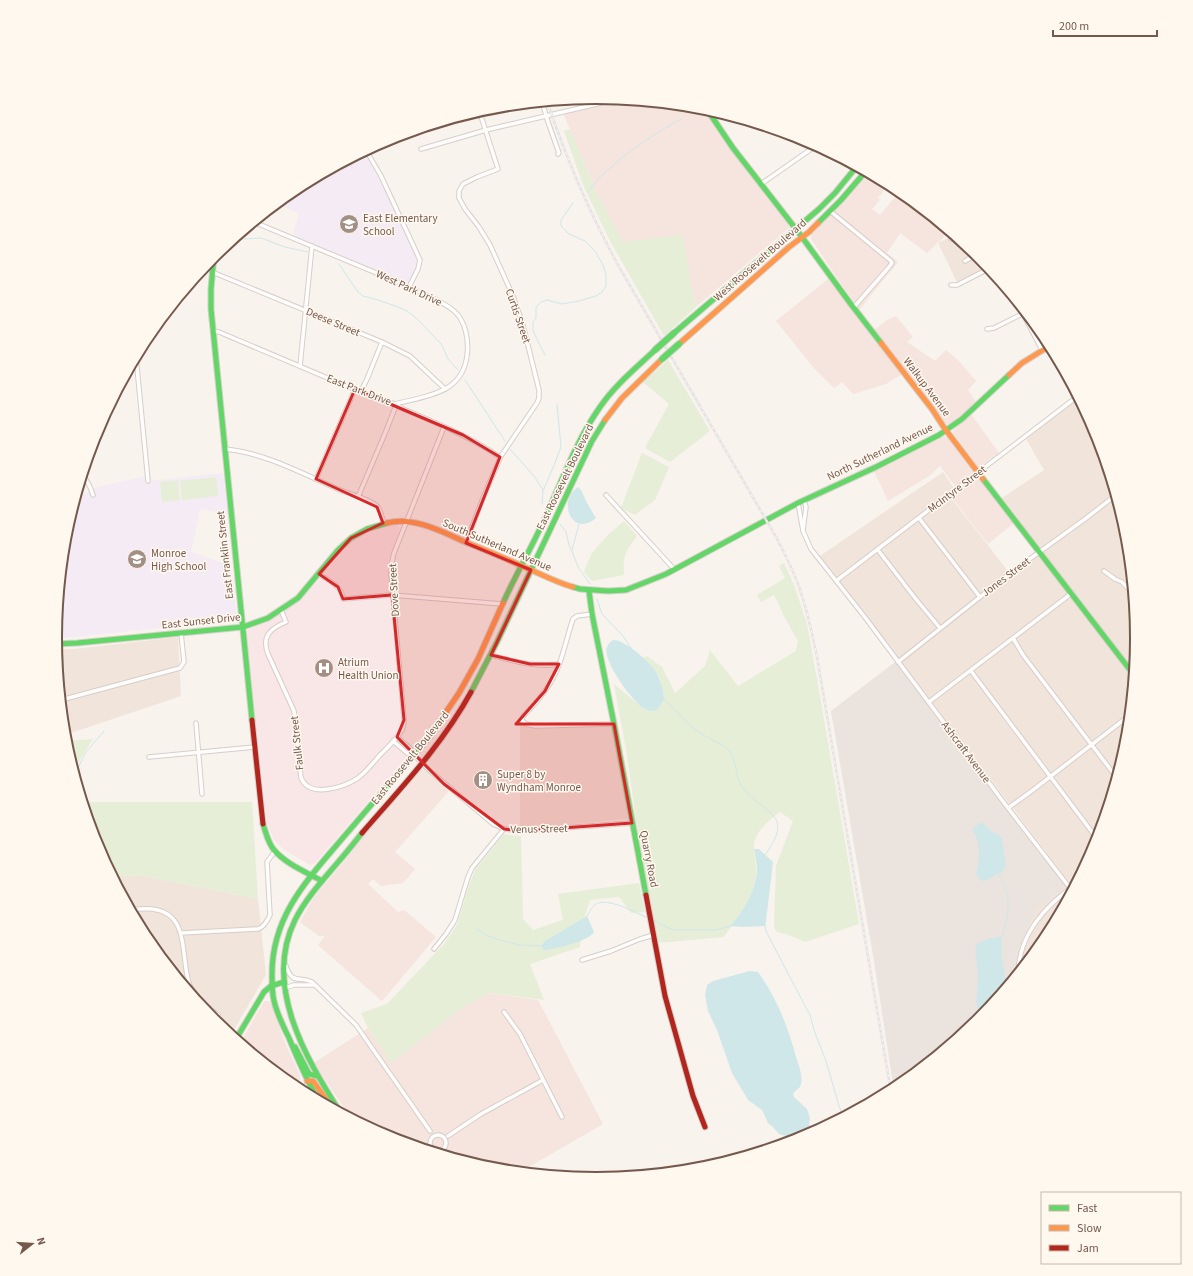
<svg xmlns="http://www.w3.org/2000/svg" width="1193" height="1276" font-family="'Source Sans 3',sans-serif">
	<rect width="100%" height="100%" fill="#f8f3ed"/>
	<g fill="#f1e5db">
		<path d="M955,235L980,255L989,266L957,282L938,243Z"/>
		<path d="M1079,398L1097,431L1128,533L1138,638L1128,744L1097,845L1047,939L1014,979L1015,957L1037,909L1069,882L820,556L943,472L957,493L951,498L1008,571L1041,549L1002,498L1044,470L1026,439Z"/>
		<path d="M178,637L181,696L65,735L56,649H75Z"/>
		<path d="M520,726H612L628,819L520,829Z"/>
		<path d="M112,875L145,876L258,899L266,975L231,1035L213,1021L146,939Z"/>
	</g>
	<g fill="#f5e5de">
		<path d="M613,98L703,107L749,174L790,227L697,306L693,295L623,243L598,196L564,115Z"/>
		<path d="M868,172L886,182L888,185L878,198L880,200L872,209L880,215L901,190L939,222L948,231L941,240L937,243L927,253L900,233L887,253L898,262L859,310L811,239V233Z"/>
		<path d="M828,279L847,302L902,374L886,384L853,394L842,382L834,388L814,368L776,321Z"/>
		<path d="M896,316L913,337L907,342L935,361L946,350L958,360L976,381L968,390L976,402L950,425L942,422L874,330L887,320Z"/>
		<path d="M971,414L999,453L978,468L953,433V431Z"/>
		<path d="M944,436L947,437L1014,523L988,544L952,498L958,493V490L940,466L929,476L888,501L874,471Z"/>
		<path d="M423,767L449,791L395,852L415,869L403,883L381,886L373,879L368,884L398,912L404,910L436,937L382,1001L318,945L325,936H319L300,922L311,902L319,891L348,857L374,823L402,793Z"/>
		<path d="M490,993L538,1000L603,1124L520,1172L491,1169L389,1138L350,1117L314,1063L368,1028L391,1062L466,1005Z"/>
		<path d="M265,1001H269L272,1006L285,1043L300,1075V1079L298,1081H287L240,1043L263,1003Z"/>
	</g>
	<path fill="#ebe3de" d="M895,662L1069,883L1037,909L1015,957L1014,979L979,1021L894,1090L874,961L831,711Z"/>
	<g fill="#f4ebf4">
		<path d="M364,151L377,173L416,256L417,262L416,271L411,281L407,283L402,282L293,235L299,213L276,204L296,188Z"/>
		<path d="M223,473L230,515L200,509L191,552L231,566L237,620L55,639L65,532L77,495L87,493L94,488L150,475L151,481Z"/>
	</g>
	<path fill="#f9e6e6" d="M397,525L400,529L389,560V584L403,724L393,737L411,752L314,864L310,865L283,849L274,840L267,824L246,631L275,617L298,602L319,580L342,550L355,539L373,530L385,526Z"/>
	<g fill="#e6eed8">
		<path d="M570,129L598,196L623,242L683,235L693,295L697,306L664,336L609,239L583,185L564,131Z"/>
		<path d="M668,360L710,431L670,462L645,448L669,404L643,382Z"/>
		<path d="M642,453L669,467L655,500L635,515L621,508Z"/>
		<path d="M216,477L218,496L182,500L180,481Z"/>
		<path d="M178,480L180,500L162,502L160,482Z"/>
		<path d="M624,521L637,536C625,552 623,554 624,575L592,581L584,572L591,554L607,536Z"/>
		<path d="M784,563L794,585L807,624L820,696L859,924L805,942L789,935L777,932L774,927L776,866L793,821L780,812C769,820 753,833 754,848C754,860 758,868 755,881C752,894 746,907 738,918C733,924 728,930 724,937L657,943L642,864L627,755L614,684L643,708L651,711L664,695L660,679L656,672L643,658L647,656L662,667L675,693L683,686L705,666L710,650L738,686L796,651L798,641L784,616L774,595L761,602L757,595L785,578L779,566Z"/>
		<path d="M93,739L74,769V771L65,741Z"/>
		<path d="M83,802H252L258,899L145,876L112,875L96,845Z"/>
		<path d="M504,834L521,836L523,919L533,930L563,920L558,894L639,883L645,912L631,913L619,897L590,900L582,925L580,947L530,964L544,1000L490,993L466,1005L391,1063L368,1028L361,1013L387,1004L444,944L458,923L467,891L475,870Z"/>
	</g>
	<g fill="#cfe7e8">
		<path d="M578,487L581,490L587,503L596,518C573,538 556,502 578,487Z"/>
		<path d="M613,640C624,639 650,662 656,672C660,679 664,690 664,699L658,708L655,711C650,711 647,710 643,708C632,700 602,661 607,647C608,644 610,642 613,640Z"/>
		<path d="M982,822L990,830L998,834L1002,838L1006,865L1003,871L989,879L982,881L977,876C976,869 979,862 979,856C980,846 977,838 973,830V828Z"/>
		<path d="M754,849H759L773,862L766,921L765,926L743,927L730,926C744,912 755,891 757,871C757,864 755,856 754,849Z"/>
		<path d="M587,916L594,932C589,941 555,949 544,950L541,946L545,941Z"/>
		<path d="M1001,936L1002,957L1007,987L981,1019C974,1005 977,992 978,977C978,966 974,956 976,945C983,939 993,938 1001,936Z"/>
		<path d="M750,971L758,972C777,998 788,1027 796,1057C799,1066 803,1075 801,1084C800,1089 796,1090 793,1093L794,1097L807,1109L810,1118L809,1127L805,1134L801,1136H786L779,1134L773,1127L768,1123L762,1110L748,1100L732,1073L717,1030L708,1011L705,995L707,985L713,981Z"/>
	</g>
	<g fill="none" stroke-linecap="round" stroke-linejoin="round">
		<g stroke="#cfe7e8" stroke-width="1">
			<path d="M589,190C611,162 650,136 681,119"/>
			<path d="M245,239L261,238L285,247L308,252"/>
			<path d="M339,264L358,292L363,296L378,300L398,307L407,311L416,318L424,326L442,345L448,359L458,370"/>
			<path d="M545,355L533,331V322L536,318V307L541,302L547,300L562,304L579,301L596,296L602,292L606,286V275L603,265L595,251L585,241L569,234L561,226V220L573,203"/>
			<path d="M465,380L505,441"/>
			<path d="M510,449L534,476L543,490"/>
			<path d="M542,504L543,491L555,463L561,447L557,404"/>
			<path d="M560,524L566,532L569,545L572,551L578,567L590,584"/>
			<path d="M572,550L579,524"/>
			<path d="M597,599L602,614L623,636L631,648"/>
			<path d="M664,699C676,710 687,724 700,733C709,739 724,744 731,753C737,763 735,776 741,785C759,814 799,811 764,856"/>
			<path d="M75,774L86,752L104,731"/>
			<path d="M998,874C1012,895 1010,914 1002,936"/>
			<path d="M587,916C590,912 591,907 596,904C608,897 636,913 648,918"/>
			<path d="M653,920L669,928L675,930H715L731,926"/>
			<path d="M765,925L766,931L783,964L810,1015L815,1033L826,1061L839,1106L844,1117"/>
			<path d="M477,929L488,936L496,939L519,945L541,946"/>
		</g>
		<g stroke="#d6ceca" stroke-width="5.5">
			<g id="street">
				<path d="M542,102L548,122L559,153L558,154"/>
				<path d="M421,149L486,130L618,99"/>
				<path d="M366,150L381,176L420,260L418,269L409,287"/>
				<path d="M761,184L817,145"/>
				<path d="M830,211L891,261L892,263L889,267L854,307"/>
				<path d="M254,222C298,240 342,259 386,277C398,282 410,288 422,293C433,298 445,303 454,311C466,321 469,341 467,356C462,394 426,396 395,404V408L386,431L358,497"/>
				<path d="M951,239L957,237"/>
				<path d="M965,261L978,254"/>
				<path d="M212,272L382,342L410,356L445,389"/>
				<path d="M951,285H957L990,268"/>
				<path d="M1023,314L1042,350"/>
				<path d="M987,329L994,328L1026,312"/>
				<path d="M213,331L219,332L377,399L395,404L403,409C437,423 470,437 500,457"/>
				<path d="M136,357L148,481"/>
				<path d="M300,366L312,246"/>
				<path d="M361,391L367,379L382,342"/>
				<path d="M225,449C266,453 303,474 340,490C352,495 368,498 377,506C381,510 382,518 384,524"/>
				<path d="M1105,459C1101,470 1107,478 1114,486"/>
				<path d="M83,474L90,487L93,495"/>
				<path d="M316,479L355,389"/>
				<path d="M606,495L674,569"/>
				<path d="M798,503L803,531L811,549L864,616L1008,808L1070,888"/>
				<path d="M919,518L980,597"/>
				<path d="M803,530L806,507L804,500"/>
				<path d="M466,543L483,498L501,456L537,403L539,398V390L523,325L513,296L490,245L479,227L465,209L459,198V191L463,184L477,177L498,169L479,110"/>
				<path d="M878,550L915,598L940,628"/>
				<path d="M1104,571L1115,579L1122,582L1134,595"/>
				<path d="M319,574C329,581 342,586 343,599L392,595L502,604"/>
				<path d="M836,581L1078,396"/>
				<path d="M281,610L286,622C271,628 261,636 268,654L294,711L301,778C310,799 344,787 358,778C366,772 373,763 379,756C387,748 396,740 402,730C404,726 404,723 404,719L391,574L392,562L394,553L444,427"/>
				<path d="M592,614L577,616L573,619C565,642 562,665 549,685C543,694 537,702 529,710C527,712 522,716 522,719C523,725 531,725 535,726L614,724"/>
				<path d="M1013,638L1023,655L1117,778"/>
				<path d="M491,655C513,661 536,668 559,664"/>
				<path d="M898,662L1009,574L1085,519L1116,495"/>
				<path d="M971,671L1098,840"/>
				<path d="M61,700L180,668L184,662L181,633"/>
				<path d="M929,702L1072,593"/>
				<path d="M196,723L202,794"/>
				<path d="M397,737L410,748L414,755L430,771L493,824L504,829L521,831L632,823"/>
				<path d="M393,741L407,753L414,755"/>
				<path d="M149,757L255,747"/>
				<path d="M1008,808L1033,790L1130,715"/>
				<path d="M131,910C138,909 145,908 152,909C195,914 177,965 193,992C199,1002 209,1008 218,1015L214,1021"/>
				<path d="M181,933L258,929C264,927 267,921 270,915L267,862L275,851"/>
				<path d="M434,949L446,934L455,920L468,877L472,868L504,829"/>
				<path d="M582,960L611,951L640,939L654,935"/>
				<path d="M286,966C293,986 299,975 312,982L356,1025L430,1131"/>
				<path d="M1018,974C1019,934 1045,906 1076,884"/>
				<path d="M285,988L294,985H315"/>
				<path d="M504,1012L520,1034L562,1117"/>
				<circle cx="438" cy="1143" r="8"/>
				<path d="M448,1136L481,1114L543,1080"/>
			</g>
		</g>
		<g stroke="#d7cfca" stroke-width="7">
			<g id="fast">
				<path d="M706,108L733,148L799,233L850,303L881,343"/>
				<path d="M818,223L841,200L866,171"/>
				<path d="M214,255L211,289V309L252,720"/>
				<path d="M674,333L819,209L835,193L857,166"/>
				<path d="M983,479L1134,675"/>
				<path d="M573,587L580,589L608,591L626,590L666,574L798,503L876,467L939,435L962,419L1009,375"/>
				<path d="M589,591L592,614L614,724L646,895"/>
				<path d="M503,603C516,574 532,547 545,518C562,481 576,441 600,407C615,385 636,368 655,350"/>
				<path d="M56,644L77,643L243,627L268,618L298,598L338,550L351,538L367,529L387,523"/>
				<path d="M471,692L497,642L592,441L605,420"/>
				<path d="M263,824C266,833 268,843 274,850C286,864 306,872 322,881"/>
				<path d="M236,1039L264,992L271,986L284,982"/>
				<path d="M295,1047L309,1074L317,1076"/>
				<path d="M319,1101C307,1081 298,1060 289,1038C283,1026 277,1014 274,1001C272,993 272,983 272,974C272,917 306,881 341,840C371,805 402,769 432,734L444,715"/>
				<path d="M340,1112C305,1057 263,985 295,920C306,898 323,880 339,861C347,852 354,843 362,833"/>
			</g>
		</g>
		<g stroke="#d7cfca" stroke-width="7">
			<g id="slow">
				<path d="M881,343L932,409L945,429L983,479"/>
				<path d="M679,344L789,247L809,232L818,223"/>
				<path d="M1009,375L1022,363L1051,345"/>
				<path d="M605,420L622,398L662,359"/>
				<path d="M387,523C412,516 441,531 463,541C483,549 503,557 522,566C539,573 555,582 573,587"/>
				<path d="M444,715L459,693L478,659L503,603"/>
				<path d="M307,1081H313L328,1102L333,1106"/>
			</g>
		</g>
		<g stroke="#d7cfca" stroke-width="7">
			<g id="jam">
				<path d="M252,720L263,824"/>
				<path d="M362,833C401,788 442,745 471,692"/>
				<path d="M646,895L665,996L693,1096L705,1127"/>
			</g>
		</g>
		<use href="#street" stroke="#fefdfc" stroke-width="3.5"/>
		<use href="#fast" stroke="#63d668" stroke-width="5"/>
		<use href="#slow" stroke="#ff974d" stroke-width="5"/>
		<use href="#jam" stroke="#b3261e" stroke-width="5"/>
		<g stroke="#e5e2e5" stroke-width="2.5">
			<path id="rail" d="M547,101C566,158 589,212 618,265L776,537C784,552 792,568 798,584C807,608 812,632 817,657L891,1092"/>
		</g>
		<use href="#rail" stroke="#fff8ef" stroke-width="1" stroke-dasharray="3" stroke-linecap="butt"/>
		<g stroke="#d9d0cb" stroke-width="8" stroke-linecap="butt">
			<g id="fast-bridge">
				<path d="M655,350L674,333"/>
				<path d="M662,359L679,344"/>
			</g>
		</g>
		<use href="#fast-bridge" stroke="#63d668" stroke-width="6"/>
	</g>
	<path fill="#d62828" fill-opacity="0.2" stroke="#d62828" stroke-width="3" stroke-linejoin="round" d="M355,389L463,435L500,457L466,543L531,570L491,655L530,664H559L545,691L516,724H614L632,823L521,831L504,829L444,784L397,737L404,720L392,595L343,599L338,587L319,574L351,538L383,523L377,507L316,479Z"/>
	<defs>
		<g id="school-disc" transform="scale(1)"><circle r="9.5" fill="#a48f85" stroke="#fff8ef"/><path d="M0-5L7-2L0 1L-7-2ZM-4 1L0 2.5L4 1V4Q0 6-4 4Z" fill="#fff"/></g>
		<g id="hospital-disc" transform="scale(1)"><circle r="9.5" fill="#a48f85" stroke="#fff8ef"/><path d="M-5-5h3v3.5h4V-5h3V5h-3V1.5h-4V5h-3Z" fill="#fff"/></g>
		<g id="building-disc" transform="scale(1)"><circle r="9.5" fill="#a48f85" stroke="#fff8ef"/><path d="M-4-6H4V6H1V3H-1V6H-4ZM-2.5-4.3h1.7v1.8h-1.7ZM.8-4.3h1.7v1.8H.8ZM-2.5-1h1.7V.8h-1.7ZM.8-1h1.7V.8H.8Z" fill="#fff"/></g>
	</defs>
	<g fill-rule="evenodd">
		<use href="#school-disc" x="349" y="224"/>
		<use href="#school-disc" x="137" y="559"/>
		<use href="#hospital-disc" x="324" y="668"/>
		<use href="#building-disc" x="483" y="780"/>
	</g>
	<g text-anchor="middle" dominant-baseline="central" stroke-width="3" stroke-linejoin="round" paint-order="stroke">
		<g font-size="11" fill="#76594d" stroke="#fff8ef" text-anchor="start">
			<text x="363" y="218">East Elementary<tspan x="363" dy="13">School</tspan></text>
			<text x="151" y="553">Monroe<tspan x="151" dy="13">High School</tspan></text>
			<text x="338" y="662">Atrium<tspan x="338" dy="13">Health Union</tspan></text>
			<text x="497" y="774">Super 8 by<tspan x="497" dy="13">Wyndham Monroe</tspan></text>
		</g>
		<g font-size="11" fill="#76594d" stroke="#fff8ef">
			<text transform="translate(760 260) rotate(-41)">West Roosevelt Boulevard</text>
			<text transform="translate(409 288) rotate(25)">West Park Drive</text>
			<text transform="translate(518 316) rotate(71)">Curtis Street</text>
			<text transform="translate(333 322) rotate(23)">Deese Street</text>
			<text transform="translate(927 387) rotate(53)">Walkup Avenue</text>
			<text transform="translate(359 390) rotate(21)">East Park Drive</text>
			<text transform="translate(880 452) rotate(-26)">North Sutherland Avenue</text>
			<text transform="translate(565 477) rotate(-64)">East Roosevelt Boulevard</text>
			<text transform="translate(957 489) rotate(-37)">McIntyre Street</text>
			<text transform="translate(497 545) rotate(23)">South Sutherland Avenue</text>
			<text transform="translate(225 555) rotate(-96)">East Franklin Street</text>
			<text transform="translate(1006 577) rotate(-37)">Jones Street</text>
			<text transform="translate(394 590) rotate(-93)">Dove Street</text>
			<text transform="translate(201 621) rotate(-6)">East Sunset Drive</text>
			<text transform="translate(297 743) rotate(-96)">Faulk Street</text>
			<text transform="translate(966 752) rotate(53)">Ashcraft Avenue</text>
			<text transform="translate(410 758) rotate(-51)">East Roosevelt Boulevard</text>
			<text transform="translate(539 829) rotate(-1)">Venus Street</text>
			<text transform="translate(649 859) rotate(79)">Quarry Road</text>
		</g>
	</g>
	<path d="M0 0H1193V1276H0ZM62 638a534 534 0 1 1 1068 0a534 534 0 1 1-1068 0Z" fill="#fff8ef" fill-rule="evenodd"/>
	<path fill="none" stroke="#76594d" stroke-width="2" d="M62 638a534 534 0 1 1 1068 0a534 534 0 1 1-1068 0Z"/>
	<rect x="1041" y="1192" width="140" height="72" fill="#fff8ef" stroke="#c8b8ae"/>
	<rect x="1049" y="1205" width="20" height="6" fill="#63d668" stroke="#c8b8ae"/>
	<text x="1077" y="1212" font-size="12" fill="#76594d">Fast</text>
	<rect x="1049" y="1225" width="20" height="6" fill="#ff974d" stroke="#c8b8ae"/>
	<text x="1077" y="1232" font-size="12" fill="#76594d">Slow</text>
	<rect x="1049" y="1245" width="20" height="6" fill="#b3261e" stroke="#c8b8ae"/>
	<text x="1077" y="1252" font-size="12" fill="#76594d">Jam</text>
	<g transform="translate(32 1244) rotate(73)" stroke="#fff8ef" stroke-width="3" paint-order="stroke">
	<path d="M0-3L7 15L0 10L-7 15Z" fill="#76594d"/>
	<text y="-6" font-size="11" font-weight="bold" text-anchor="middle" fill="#76594d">N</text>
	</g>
	<path d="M1053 30v6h104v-6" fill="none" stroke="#76594d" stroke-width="2"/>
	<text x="1059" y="30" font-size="12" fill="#76594d" stroke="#fff8ef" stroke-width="3" paint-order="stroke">200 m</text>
</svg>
